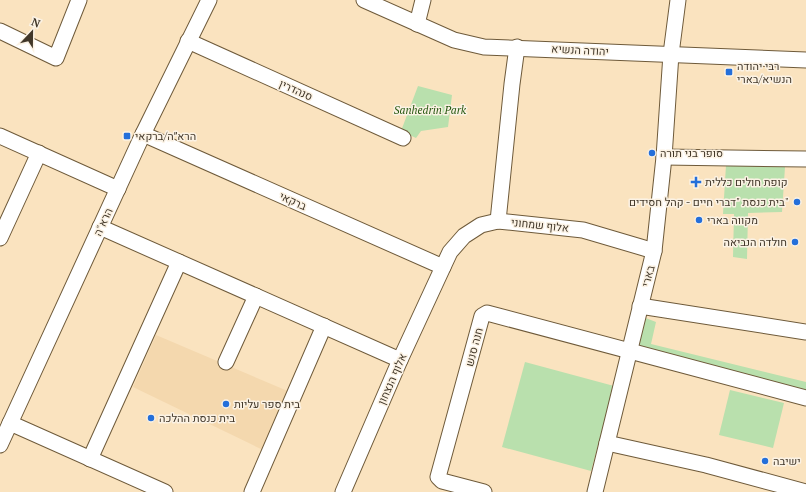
<svg xmlns="http://www.w3.org/2000/svg" width="806" height="492" font-family="'PT Serif',Heebo,serif">
	<rect width="100%" height="100%" fill="#fae3bf"/>
	<path fill="#f4d8ae" d="M156,335L290,392L263,450L133,387Z"/>
	<g fill="#b9e0ad">
		<path d="M418,86L452,95L448,127L421,131L416,138L401,131Z"/>
		<path d="M726,165L785,167L782,212L748,213L747,259L733,257L734,214H723Z"/>
		<path d="M643,317L656,322L651,344L806,382V394L636,350Z"/>
		<path d="M525,362L614,386L591,471L502,447Z"/>
		<path d="M730,390L784,403L773,448L719,435Z"/>
	</g>
	<g fill="none" stroke-linecap="round" stroke-linejoin="round">
		<g stroke="#6e5a3a" stroke-width="17">
			<g id="minor">
				<path d="M364,0L454,40L484,47L806,60"/>
				<path d="M417,24L423,0"/>
				<path d="M0,31L56,58L79,0"/>
				<path d="M188,41L403,138"/>
				<path d="M143,134L443,267"/>
				<path d="M0,136L118,189"/>
				<path d="M664,157L806,159"/>
				<path d="M498,221L512,84L517,47"/>
				<path d="M100,227L400,360"/>
				<path d="M0,238L39,153"/>
				<path d="M640,306L806,332"/>
				<path d="M226,362L256,296"/>
				<path d="M10,423L165,492"/>
				<path d="M607,443L706,465L806,492"/>
				<path d="M0,445L143,134L209,0"/>
				<path d="M90,459L179,262"/>
				<path d="M252,492L324,326"/>
				<path d="M343,492L400,360L443,267L450,252L464,236L481,225L498,221L583,230L654,251"/>
				<path d="M484,492L442,481L438,477L482,316L487,313L806,398"/>
				<path d="M595,492L654,251L664,157L671,54L678,0"/>
			</g>
		</g>
		<use href="#minor" stroke="#fff" stroke-width="15"/>
	</g>
	<g fill="#246fda" stroke="#fbf2e4" stroke-width="1.5">
		<rect x="725" y="68" width="8" height="8" rx="2"/>
		<rect x="123" y="132" width="8" height="8" rx="2"/>
		<circle cx="652" cy="153" r="4"/>
		<path d="M694 176h4v4h4v4h-4v4h-4v-4h-4v-4h4z"/>
		<circle cx="797" cy="202" r="4"/>
		<circle cx="699" cy="220" r="4"/>
		<circle cx="795" cy="242" r="4"/>
		<circle cx="226" cy="404" r="4"/>
		<circle cx="151" cy="418" r="4"/>
		<circle cx="765" cy="461" r="4"/>
	</g>
	<g text-anchor="middle" dominant-baseline="central" stroke-width="3" stroke-linejoin="round" paint-order="stroke">
		<g font-size="11" fill="#413729" stroke="#fbf2e4">
			<text transform="translate(580 50) rotate(3)">יהודה הנשיא</text>
			<text transform="translate(296 90) rotate(24)">סנהדרין</text>
			<text transform="translate(293 201) rotate(24)">ברקאי</text>
			<text transform="translate(103 222) rotate(-65)">הרא"ה</text>
			<text transform="translate(540 225) rotate(6)">אלוף שמחוני</text>
			<text transform="translate(648 276) rotate(-75)">בארי</text>
			<text transform="translate(474 347) rotate(-75)">חנה סנש</text>
			<text transform="translate(392 379) rotate(-66)">אלוף הנצחון</text>
		</g>
		<g font-size="11" fill="#413729" stroke="#fbf2e4" text-anchor="start">
			<text x="737" y="66">רבי יהודה<tspan x="737" dy="13">הנשיא/בארי</tspan></text>
			<text x="135" y="136">הרא״ה/ברקאי</text>
			<text x="660" y="153">סופר בני תורה</text>
			<text x="705" y="182">קופת חולים כללית</text>
			<text x="789" y="202" text-anchor="end">בית כנסת "דברי חיים - קהל חסידים"</text>
			<text x="707" y="220">מקווה בארי</text>
			<text x="787" y="242" text-anchor="end">חולדה הנביאה</text>
			<text x="234" y="404">בית ספר עליות</text>
			<text x="159" y="418">בית כנסת ההלכה</text>
			<text x="773" y="461">ישיבה</text>
		</g>
		<g font-size="11" font-style="italic" fill="#24560e" stroke="#fbf2e4">
			<text x="430" y="110">Sanhedrin Park</text>
		</g>
	</g>
	<g transform="translate(32 32) rotate(22)" stroke="#fbf2e4" stroke-width="3" paint-order="stroke">
	<path d="M0-3L7 15L0 10L-7 15Z" fill="#413729"/>
	<text y="-6" font-size="11" font-weight="bold" text-anchor="middle" fill="#413729">N</text>
	</g>
</svg>
